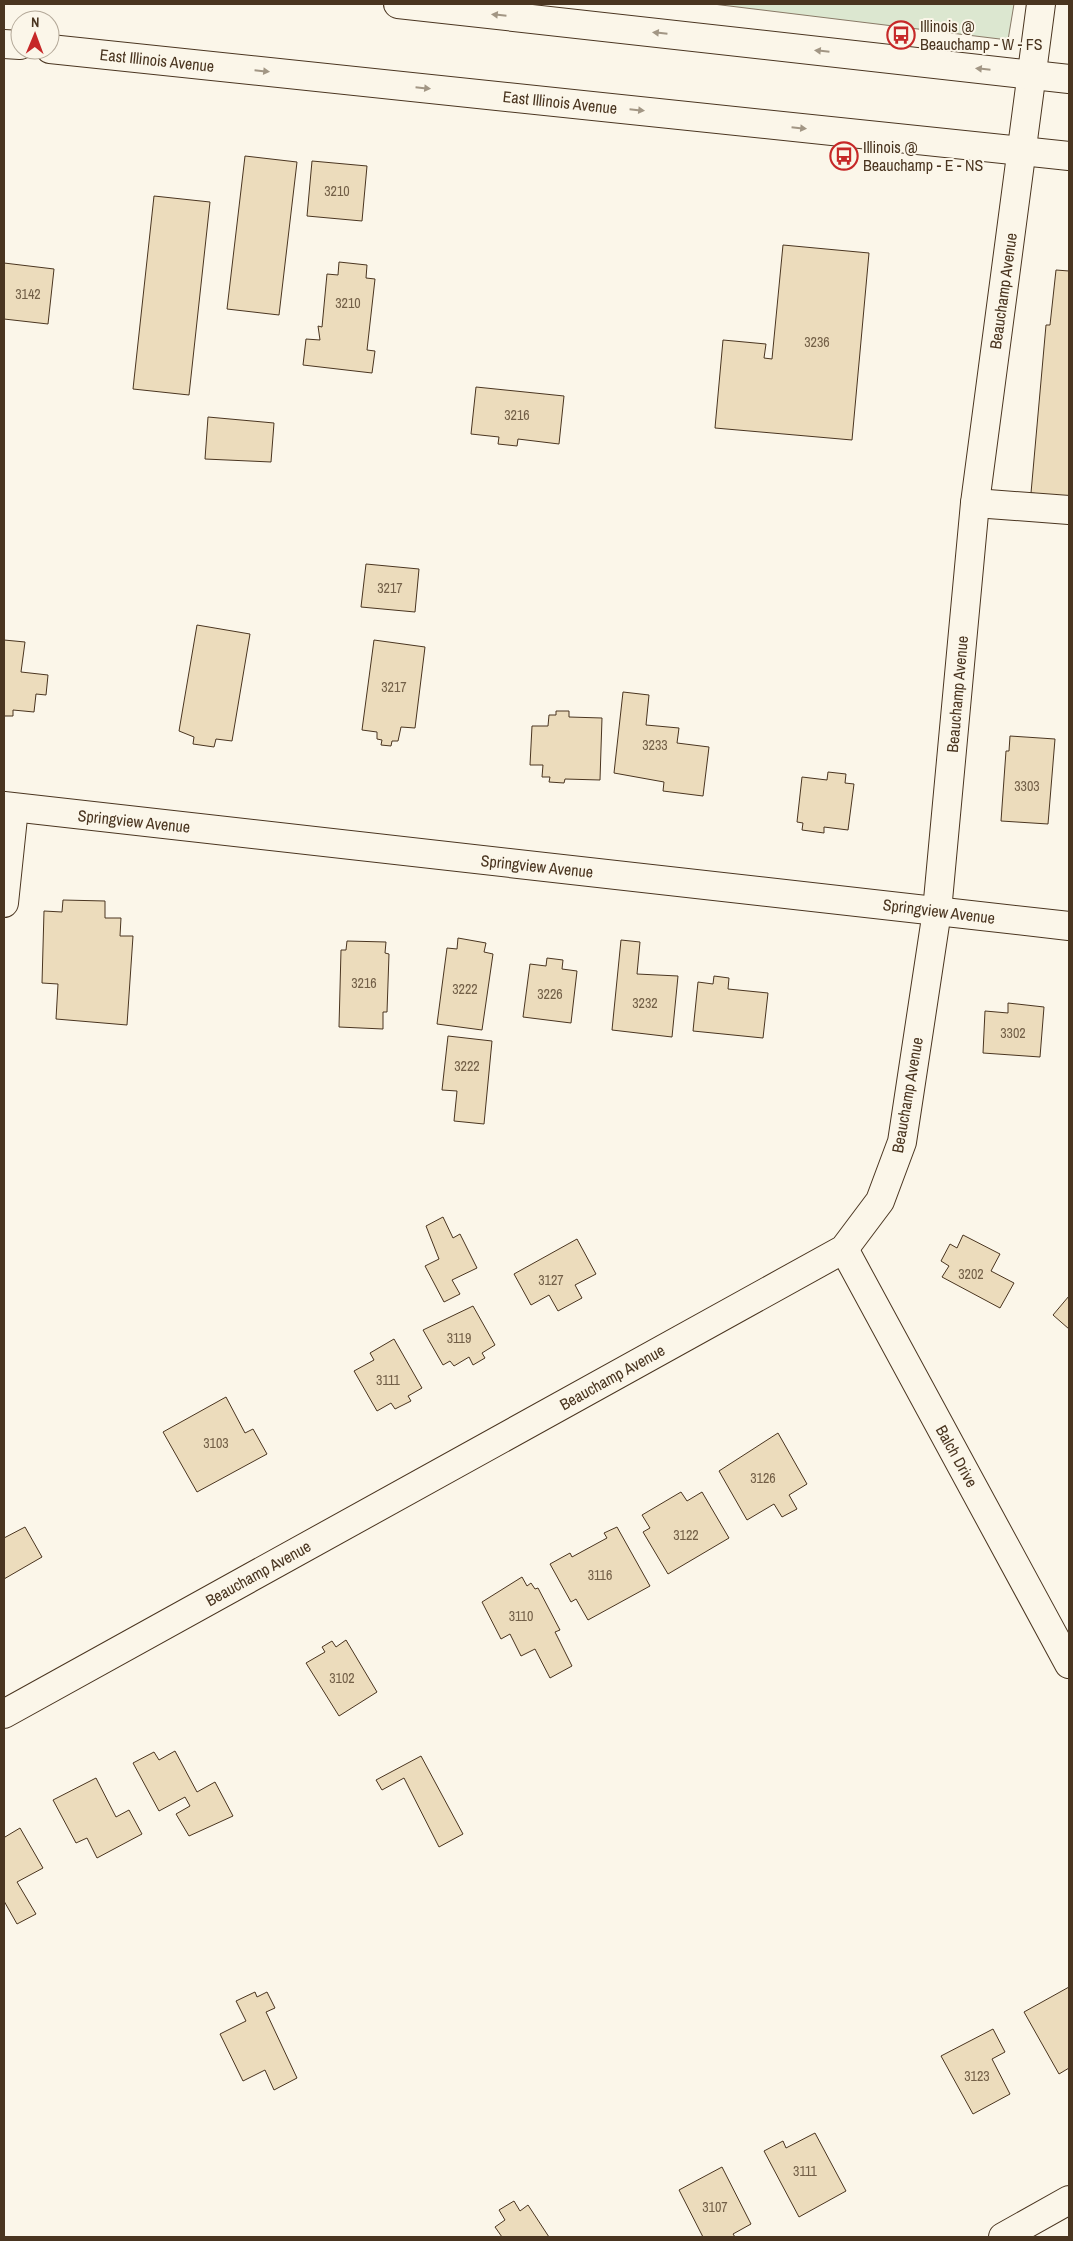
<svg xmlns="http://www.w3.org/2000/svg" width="1073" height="2241" font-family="'Archivo Narrow',sans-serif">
	<rect width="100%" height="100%" fill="#fbf6e9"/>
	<path fill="#dce7d0" stroke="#887966" d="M713,4H1014L1008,40Z"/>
	<g fill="#ecdcbc" stroke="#4a3520">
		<path d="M245,156L297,162L279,315L227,309Z"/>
		<path d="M312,161L367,166L362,221L307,216Z"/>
		<path d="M154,196L210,202L189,395L133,389Z"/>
		<path d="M783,245L869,253L852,440L715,428L723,340L766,344L764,358L772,359Z"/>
		<path d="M339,262L367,265L366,278L375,279L367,350L375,351L372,373L303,365L306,339L320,340L318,326L322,327L327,274L338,275Z"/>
		<path d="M4,263L54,269L48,324L4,319Z"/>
		<path d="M1056,270L1069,271V497L1031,493L1046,325H1050Z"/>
		<path d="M476,387L564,396L559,444L518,439L517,446L498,444L499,437L471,434Z"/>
		<path d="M208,417L274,423L271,462L205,459Z"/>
		<path d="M366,564L419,569L415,612L361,607Z"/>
		<path d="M197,625L250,634L232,741L216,739L214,747L193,744L194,737L179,731Z"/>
		<path d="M4,640L25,642L21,672L48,675L46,695L36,694L34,712L13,710V716H4Z"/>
		<path d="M374,640L425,647L415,728L401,727L398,741H392L391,746L381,745L382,740L377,739V732L362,730Z"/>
		<path d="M623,692L649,695L646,725L679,728L677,743L709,747L703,796L663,791L664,782L614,773Z"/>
		<path d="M556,711H569V717L602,718L600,780L565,779L564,783L549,782L550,777H542L543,765H530L532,726H548L549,715H556Z"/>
		<path d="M1010,736L1055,739L1048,824L1001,821L1006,751H1009Z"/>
		<path d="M828,772L846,774L845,783L854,784L848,830L824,827V833L802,830L803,823L797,822L802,777L827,780Z"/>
		<path d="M63,900L105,901V918H121L120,936H133L127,1025L56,1019L58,984L42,983L44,911L62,912Z"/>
		<path d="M458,938L486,943L484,952L493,954L482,1030L437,1024L447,948L457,949Z"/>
		<path d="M621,940L640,942L637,974L678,976L672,1037L612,1030Z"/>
		<path d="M347,941L386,942L385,953L389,954L387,1012H383V1029L339,1027L341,950H346Z"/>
		<path d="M547,958L563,960L562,969L577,971L571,1023L523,1017L530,964L546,966Z"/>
		<path d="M714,976L729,978L728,989L768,993L763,1038L693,1031L698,982L713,984Z"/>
		<path d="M1008,1003L1044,1007L1040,1057L983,1053L985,1011L1008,1013Z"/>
		<path d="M448,1036L492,1041L484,1124L454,1121L457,1091L442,1090Z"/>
		<path d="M443,1217L453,1238L460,1234L477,1268L452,1280L460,1294L444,1302L425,1266L439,1259L426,1226Z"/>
		<path d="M963,1235L1000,1254L991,1271L1014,1283L1000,1308L942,1277L949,1266L941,1261L950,1244L957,1248Z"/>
		<path d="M577,1239L596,1274L575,1285L582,1298L558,1311L549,1295L531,1305L514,1274Z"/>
		<path d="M1069,1296V1329L1053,1315Z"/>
		<path d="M473,1306L495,1345L482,1353L485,1358L473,1365L469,1357L454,1366L450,1361L443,1365L423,1330Z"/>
		<path d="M394,1339L422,1388L408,1396L411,1401L395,1409L391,1403L377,1411L354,1371L374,1360L370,1353Z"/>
		<path d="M226,1397L245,1433L253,1429L267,1454L197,1492L163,1432Z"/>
		<path d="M778,1433L807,1484L789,1495L797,1509L782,1517L774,1504L747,1520L719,1471Z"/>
		<path d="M681,1492L687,1501L702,1492L729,1538L668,1574L643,1532L650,1528L642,1515Z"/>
		<path d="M25,1527L42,1557L4,1579V1538Z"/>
		<path d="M617,1527L650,1586L588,1620L576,1599L571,1602L550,1564L570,1553L572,1557L607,1538L604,1533Z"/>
		<path d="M522,1577L527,1586L531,1583L535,1589L538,1588L560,1630L555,1632L572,1666L550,1678L535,1649L521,1656L510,1634L501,1639L482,1602Z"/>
		<path d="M346,1640L377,1692L339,1716L306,1663L325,1652L322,1647L332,1641L336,1647Z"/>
		<path d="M175,1751L197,1792L215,1782L233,1816L189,1836L176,1814L190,1806L185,1797L159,1811L133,1763L154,1752L159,1760Z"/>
		<path d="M421,1756L463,1834L439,1847L404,1778L382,1790L376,1780Z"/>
		<path d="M96,1778L116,1817L129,1810L142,1834L97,1858L87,1838L76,1843L53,1800Z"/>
		<path d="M20,1828L43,1868L17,1882L36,1914L17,1924L4,1901V1835L5,1837Z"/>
		<path d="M1069,1987V2068L1059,2074L1024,2012Z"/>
		<path d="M255,1992L257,1997L267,1992L275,2008L266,2012L297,2078L274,2090L265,2070L243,2081L220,2034L246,2021L236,2001Z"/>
		<path d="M993,2029L1005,2052L992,2059L1010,2094L973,2114L941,2056Z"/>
		<path d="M815,2133L846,2191L799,2217L764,2151L783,2141L786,2148Z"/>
		<path d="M722,2167L751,2224L733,2234L735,2237H703L679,2190Z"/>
		<path d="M514,2201L520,2211L528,2205L549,2237H502L495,2227L505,2220L499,2210Z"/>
	</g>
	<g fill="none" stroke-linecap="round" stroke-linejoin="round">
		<g stroke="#4a3520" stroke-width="30">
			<g id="minor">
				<path d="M975,503L1069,510"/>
				<path d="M4,806L1069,926"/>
				<path d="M4,903L14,808"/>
				<path d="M844,1249L1069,1664"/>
				<path d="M4,1714L844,1249L880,1201L902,1142L937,911L975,503L1041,4"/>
				<path d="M1003,2237L1069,2200"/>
			</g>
		</g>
		<g stroke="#4a3520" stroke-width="30">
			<g id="major">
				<path d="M398,4L1069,79"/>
				<path d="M4,44L20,45"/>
				<path d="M50,49L1069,156"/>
			</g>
		</g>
		<use href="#minor" stroke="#fbf6e9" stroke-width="28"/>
		<use href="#major" stroke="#fbf6e9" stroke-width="28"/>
	</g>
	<defs><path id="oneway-solid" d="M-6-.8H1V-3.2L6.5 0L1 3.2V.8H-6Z" transform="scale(1.25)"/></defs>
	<g fill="#a29684">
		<use href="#oneway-solid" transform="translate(499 15) rotate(-174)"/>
		<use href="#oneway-solid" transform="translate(660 33) rotate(-174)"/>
		<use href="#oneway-solid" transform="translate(822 51) rotate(-174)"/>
		<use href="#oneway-solid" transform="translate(983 69) rotate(-174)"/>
		<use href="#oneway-solid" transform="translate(262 71) rotate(6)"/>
		<use href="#oneway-solid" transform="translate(423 88) rotate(6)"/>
		<use href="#oneway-solid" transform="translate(637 110) rotate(6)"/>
		<use href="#oneway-solid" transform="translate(799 128) rotate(6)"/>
	</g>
	<defs>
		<g id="bus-ring" transform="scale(1.4375)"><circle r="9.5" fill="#fbf6e9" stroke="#c62828" stroke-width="1.5"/><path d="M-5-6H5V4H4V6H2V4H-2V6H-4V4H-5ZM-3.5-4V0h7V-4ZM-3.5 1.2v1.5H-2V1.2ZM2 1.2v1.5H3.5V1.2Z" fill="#c62828"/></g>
	</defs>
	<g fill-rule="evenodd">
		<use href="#bus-ring" x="901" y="35"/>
		<use href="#bus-ring" x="844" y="156"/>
	</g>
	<g text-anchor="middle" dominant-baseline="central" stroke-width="4" stroke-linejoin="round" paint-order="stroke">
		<g font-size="14" fill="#725f47">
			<text x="337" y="191">3210</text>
			<text x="28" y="294">3142</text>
			<text x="348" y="303">3210</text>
			<text x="817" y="342">3236</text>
			<text x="517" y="415">3216</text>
			<text x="390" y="588">3217</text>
			<text x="394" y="687">3217</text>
			<text x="655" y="745">3233</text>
			<text x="1027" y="786">3303</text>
			<text x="364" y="983">3216</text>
			<text x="465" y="989">3222</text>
			<text x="550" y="994">3226</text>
			<text x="645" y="1003">3232</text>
			<text x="1013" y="1033">3302</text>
			<text x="467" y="1066">3222</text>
			<text x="971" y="1274">3202</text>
			<text x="551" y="1280">3127</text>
			<text x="459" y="1338">3119</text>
			<text x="388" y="1380">3111</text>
			<text x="216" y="1443">3103</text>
			<text x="763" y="1478">3126</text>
			<text x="686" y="1535">3122</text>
			<text x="600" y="1575">3116</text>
			<text x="521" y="1616">3110</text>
			<text x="342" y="1678">3102</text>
			<text x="977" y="2076">3123</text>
			<text x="805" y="2171">3111</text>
			<text x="715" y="2207">3107</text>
		</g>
		<g font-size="16" fill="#4a3520" stroke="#fbf6e9" text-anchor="start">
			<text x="920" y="26">Illinois @<tspan x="920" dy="18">Beauchamp - W - FS</tspan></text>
			<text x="863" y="147">Illinois @<tspan x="863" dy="18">Beauchamp - E - NS</tspan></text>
		</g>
		<g font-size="16" fill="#4a3520" stroke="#fbf6e9">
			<text transform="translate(157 60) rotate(6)">East Illinois Avenue</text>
			<text transform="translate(560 102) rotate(6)">East Illinois Avenue</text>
			<text transform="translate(1003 291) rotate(-82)">Beauchamp Avenue</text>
			<text transform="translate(957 694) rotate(-85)">Beauchamp Avenue</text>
			<text transform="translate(134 821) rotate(6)">Springview Avenue</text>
			<text transform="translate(537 866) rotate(6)">Springview Avenue</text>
			<text transform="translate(939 911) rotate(7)">Springview Avenue</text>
			<text transform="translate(907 1095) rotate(-80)">Beauchamp Avenue</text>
			<text transform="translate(612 1377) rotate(-29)">Beauchamp Avenue</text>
			<text transform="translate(957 1456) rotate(61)">Balch Drive</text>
			<text transform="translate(258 1573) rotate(-29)">Beauchamp Avenue</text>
		</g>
	</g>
	<rect width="1073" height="2241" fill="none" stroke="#4a3520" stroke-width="10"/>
	<g transform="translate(35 35) rotate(1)"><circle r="24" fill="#fbf6e9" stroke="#b4a999"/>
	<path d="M0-4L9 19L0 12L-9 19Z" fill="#c62828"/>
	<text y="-8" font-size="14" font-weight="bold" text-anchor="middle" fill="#4a3520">N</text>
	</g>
</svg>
